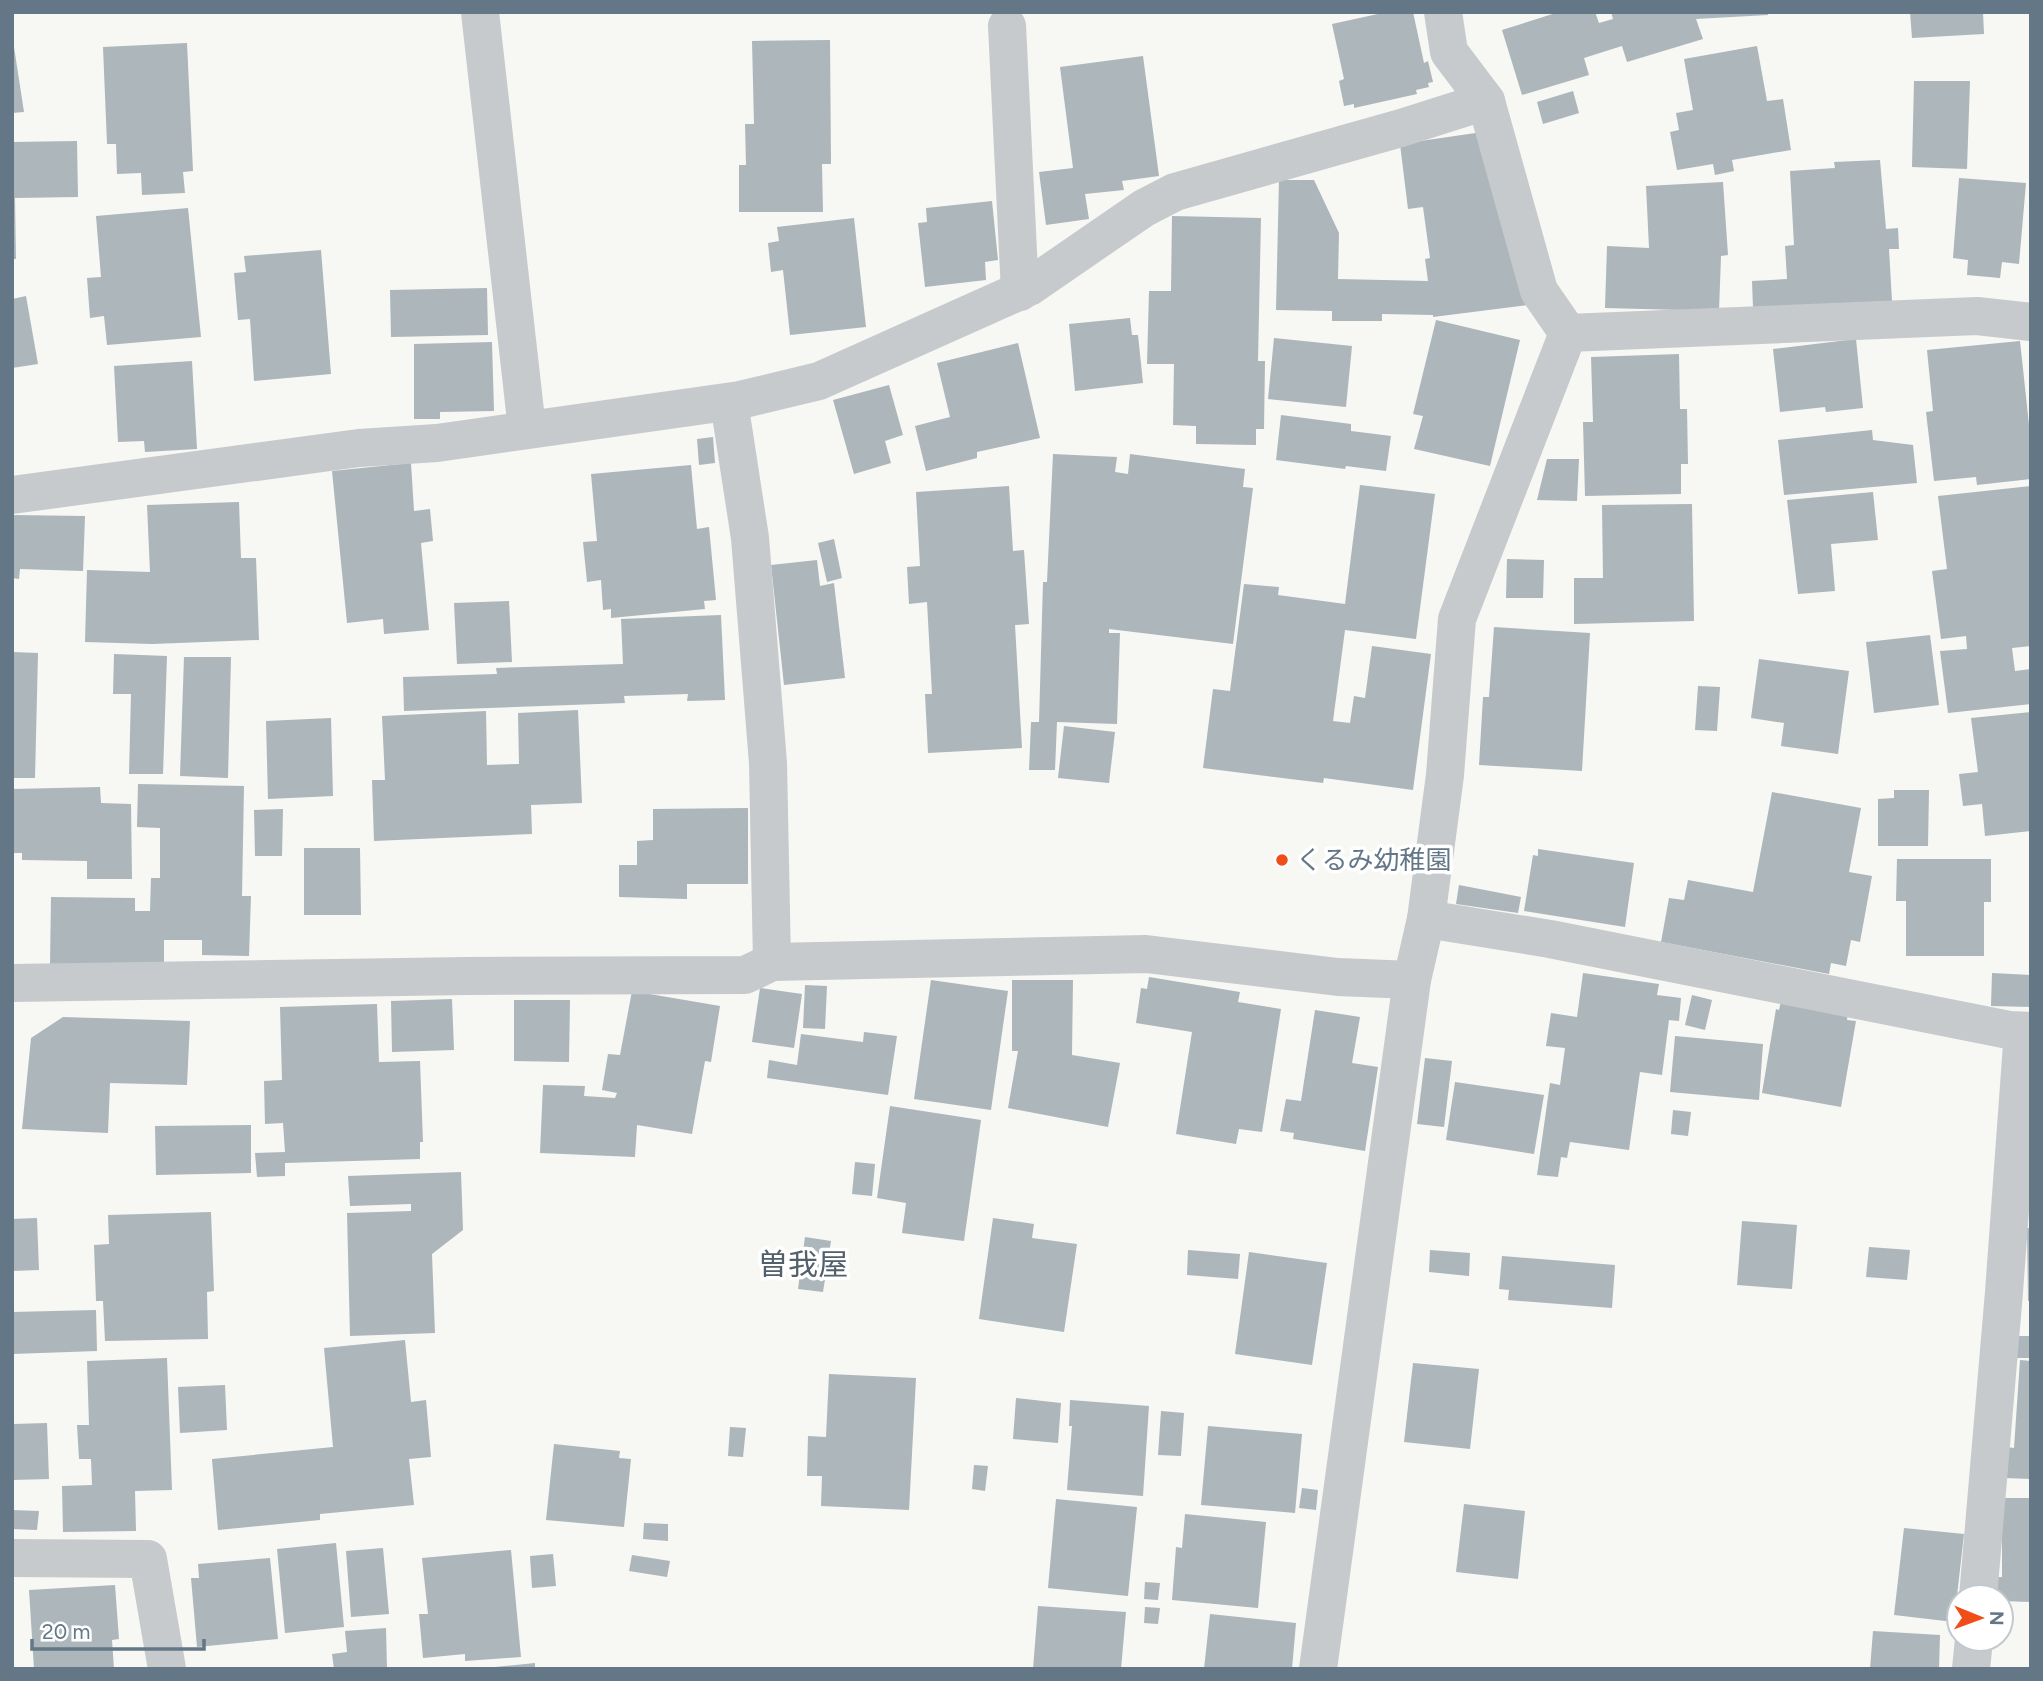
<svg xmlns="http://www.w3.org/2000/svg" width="2043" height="1681" font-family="Figtree,'Noto Sans JP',sans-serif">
	<rect width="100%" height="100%" fill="#f7f7f3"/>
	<g fill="#acb6bb">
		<path d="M1387,12H1413L1424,63L1428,61L1433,82L1428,83L1429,87L1416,90L1417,94L1354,108V104L1344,106L1339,81L1344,79L1332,24Z"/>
		<path d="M1559,12H1595L1599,23L1613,19L1611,12H1768V15L1696,19L1703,39L1627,62L1622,46L1584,58L1589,75L1522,95L1502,30Z"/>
		<path d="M1910,12H1983L1984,34L1912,38Z"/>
		<path d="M12,34L24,112L12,113Z"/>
		<path d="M830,40L831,164H822L823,212H739V165H746L745,124H754L752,41Z"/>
		<path d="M187,43L193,171L183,172L185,193L142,195L141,173L117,174L116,144H107L103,47Z"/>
		<path d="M1757,46L1767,101L1783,99L1791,150L1732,160L1734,171L1715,175L1713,164L1677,170L1670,132L1679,130L1676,113L1693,110L1684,59Z"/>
		<path d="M1143,56L1159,176L1122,181L1124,190L1085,194L1089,219L1046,225L1039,172L1073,168L1060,67Z"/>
		<path d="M1914,81H1970L1967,169L1912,167Z"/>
		<path d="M1573,91L1579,113L1543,124L1537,102Z"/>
		<path d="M1496,130L1527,305L1433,317V315L1382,314V321H1332V311L1276,310L1279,180H1314L1339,233L1338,279L1428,281L1425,259L1430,258L1423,207L1408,209L1400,144Z"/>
		<path d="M77,141L78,197L15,198L16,259H12V142Z"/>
		<path d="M1880,160L1886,229L1898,228L1899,249H1889L1892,301L1753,308L1752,281L1787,279L1785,246L1794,245L1790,171L1835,168L1834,162Z"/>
		<path d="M1959,178L2026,183L2019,264L2002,262L2000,278L1967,275L1968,260L1953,258Z"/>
		<path d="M1723,182L1728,255L1721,256L1719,311L1605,308L1607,246L1649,248L1646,186Z"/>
		<path d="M992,201L998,260L985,262L986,280L925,287L918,223L927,222L926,208Z"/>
		<path d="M188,208L201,337L107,345L104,316L90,318L87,278L101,277L96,216Z"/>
		<path d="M1172,216L1261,218L1258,361H1265L1264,429H1256V445L1196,444V426L1173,425L1174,364H1147L1149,291H1171Z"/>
		<path d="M854,218L866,327L790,335L783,270L771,272L768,243L779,241L777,227Z"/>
		<path d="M321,250L331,374L254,381L250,319L238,320L234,273L246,272L244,256Z"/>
		<path d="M487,288L488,335L391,337L390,290Z"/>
		<path d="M26,296L38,364L12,368V299Z"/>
		<path d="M1130,318L1132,335H1138L1143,383L1075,391L1069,324Z"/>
		<path d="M1436,320L1520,340L1490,466L1414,449L1423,416L1413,414Z"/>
		<path d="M1274,338L1352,346L1346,407L1268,399Z"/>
		<path d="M1856,339L1863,408L1826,412L1825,407L1780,412L1773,349Z"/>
		<path d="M2020,341L2031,443V479L1977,485L1976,477L1934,481L1926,412L1933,411L1927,350Z"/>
		<path d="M492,342L494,411L440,412V419H414V344Z"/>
		<path d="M1018,343L1040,438L977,452V458L926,471L915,426L950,417L937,363Z"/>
		<path d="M1679,354L1680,409H1687L1688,464H1681V494L1585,496L1583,422H1593L1591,357Z"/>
		<path d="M192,361L197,449L145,452L144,441L118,442L114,366Z"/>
		<path d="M889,385L903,435L885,441L891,463L854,474L833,400Z"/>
		<path d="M1281,415L1351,424V431L1391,436L1386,471L1346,466L1345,469L1276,460Z"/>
		<path d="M1872,430L1873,440L1913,445L1917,483L1784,495L1778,440Z"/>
		<path d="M713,437L715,463L699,465L697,439Z"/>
		<path d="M1053,454L1117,457L1115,472L1128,474L1130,454L1245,469L1243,487L1253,488L1233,644L1109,629V633H1120L1117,724L1057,722L1055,770H1029L1031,722H1039L1043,582H1047Z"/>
		<path d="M1547,459H1579L1577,501L1537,500Z"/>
		<path d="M411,463L414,511L430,509L433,541L421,543L429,630L384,634L383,619L347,623L332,471Z"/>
		<path d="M691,465L697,529L709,527L716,600L704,601L705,609L611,618V609L603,610L601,580L587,582L583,542L597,541L591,474Z"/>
		<path d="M1360,485L1435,494L1416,639L1345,630L1333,721L1350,723L1354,696L1365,698L1372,646L1431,654L1413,790L1324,778L1323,783L1203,768L1213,689L1230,691L1244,584L1279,587L1278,595L1345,604Z"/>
		<path d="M1009,486L1013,551L1024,550L1029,624L1015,625L1022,748L928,753L925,694H932L927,602L909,604L907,567L920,566L916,492Z"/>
		<path d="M2031,486V646L2012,648L2015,671L2031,669V704L1948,713L1940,651L1967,649L1966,636L1941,639L1932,571L1947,569L1938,496Z"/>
		<path d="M1873,492L1878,540L1831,544L1835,591L1798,594L1787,500Z"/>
		<path d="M239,502L241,558H256L259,640L152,644L85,642L87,570L150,572L147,505Z"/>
		<path d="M1692,504L1694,621L1574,624V578H1603L1602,505Z"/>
		<path d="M12,515L85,516L83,571L20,569L19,579L12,578Z"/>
		<path d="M834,539L842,578L827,582L818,543Z"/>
		<path d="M1507,559L1544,560L1543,598H1506Z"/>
		<path d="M817,560L820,586L834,583L845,678L784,685L771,565Z"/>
		<path d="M509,601L512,662L457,664L454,603Z"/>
		<path d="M721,615L725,700L687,701L688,694L624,696L625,703L404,711L403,677L497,674L496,668L623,664L621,619Z"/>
		<path d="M1494,627L1590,633L1582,771L1479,765L1483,697H1489Z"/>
		<path d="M1930,635L1939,705L1874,713L1866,642Z"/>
		<path d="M12,652L38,653L35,778H12Z"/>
		<path d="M114,654L167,656L163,774H129L131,694H113Z"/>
		<path d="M184,657H231L228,778L180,776Z"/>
		<path d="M1759,659L1849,671L1838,754L1781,746L1784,723L1751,718Z"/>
		<path d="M1698,686L1720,687L1717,731L1695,730Z"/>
		<path d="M578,710L582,803L531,805L532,834L374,841L372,780H385L382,716L486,711L487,765L519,764L518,713Z"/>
		<path d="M2031,712V831L1985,836L1982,804L1963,806L1959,774L1978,772L1971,718Z"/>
		<path d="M331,718L333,796L268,799L266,721Z"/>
		<path d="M1064,726L1115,732L1109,783L1058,778Z"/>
		<path d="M138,784L244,786L242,896H251L249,956L202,955V940H164V966H50L51,897L135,898V911H150L151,878H160V828L137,827Z"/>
		<path d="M100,787L101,803L131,804L132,879H87V861L22,860V853H12V789Z"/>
		<path d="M1894,790H1929L1928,846H1878V799L1894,798Z"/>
		<path d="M1772,792L1861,808L1849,872L1872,876L1860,942L1851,940L1846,966L1831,963L1829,974L1661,942L1669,898L1684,900L1688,880L1753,892Z"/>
		<path d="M748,808V884H687V899L619,897V865H637V841L653,840V809Z"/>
		<path d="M283,809L282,856H255L254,810Z"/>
		<path d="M304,848H360L361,915H304Z"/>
		<path d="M1538,849L1634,863L1625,927L1524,911L1533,855L1538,856Z"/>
		<path d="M1897,859H1991V902H1984V956H1906V901H1896Z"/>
		<path d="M1459,885L1521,897L1518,913L1456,904Z"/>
		<path d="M1583,973L1659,984L1657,995L1681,998L1679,1021L1669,1020L1662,1075L1640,1072L1629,1150L1570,1142L1567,1158L1561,1157L1558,1177L1537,1175L1550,1083L1560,1085L1565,1048L1546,1046L1551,1013L1577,1017Z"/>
		<path d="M1992,973L2031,975V1007L1991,1006Z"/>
		<path d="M1149,977L1240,992L1238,1002L1281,1009L1262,1132L1239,1129L1236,1144L1176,1134L1192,1032L1136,1023L1141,988L1147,989Z"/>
		<path d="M931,980L1008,991L991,1110L914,1099Z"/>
		<path d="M1012,980H1073L1072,1055L1120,1063L1108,1127L1008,1108L1018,1051H1012Z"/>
		<path d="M805,985L827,986L825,1029L803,1028Z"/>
		<path d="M760,988L802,994L794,1048L752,1042Z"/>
		<path d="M632,991L720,1006L711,1062L705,1061L692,1134L637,1125L635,1157L540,1153L543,1085L585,1086L584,1096L615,1098L617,1093L602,1090L608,1054L620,1055Z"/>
		<path d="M1692,995L1712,1000L1705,1030L1685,1025Z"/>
		<path d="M452,999L454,1050L392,1052L391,1001Z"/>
		<path d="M514,1000H570L569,1062L514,1061Z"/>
		<path d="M1781,1001L1848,1012L1847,1020L1856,1021L1841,1107L1762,1093L1776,1009L1779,1010Z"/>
		<path d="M377,1004L379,1062L420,1061L423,1142H420V1159L285,1163V1176L257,1177L255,1153L285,1152L283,1123L265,1124L264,1081L282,1080L280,1007Z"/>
		<path d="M1315,1010L1360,1017L1352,1063L1378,1067L1365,1151L1293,1139L1294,1133L1280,1131L1286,1099L1301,1101Z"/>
		<path d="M63,1017L190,1021L187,1085L110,1083L108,1133L22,1129L31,1038Z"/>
		<path d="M864,1032L897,1036L888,1095L767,1078L769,1060L797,1065L801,1034L863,1042Z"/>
		<path d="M1675,1036L1763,1044L1759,1100L1670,1092Z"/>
		<path d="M1425,1058L1452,1061L1444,1127L1417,1124Z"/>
		<path d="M1455,1082L1544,1095L1534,1154L1446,1140Z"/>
		<path d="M890,1106L981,1120L964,1241L902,1233L906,1203L877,1198Z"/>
		<path d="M1673,1110L1691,1112L1688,1136L1671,1134Z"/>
		<path d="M251,1125V1173L156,1175L155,1126Z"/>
		<path d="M855,1162L875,1164L872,1196L852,1194Z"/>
		<path d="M461,1172L463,1230L432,1254L435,1333L350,1336L347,1213L411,1211V1204L350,1206L348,1176Z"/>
		<path d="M211,1212L214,1291L207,1292L208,1339L105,1341L103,1301H96L94,1245L109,1244L108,1215Z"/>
		<path d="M37,1218L39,1270L12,1271V1219Z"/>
		<path d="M993,1218L1034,1224L1032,1238L1077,1244L1064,1332L979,1319Z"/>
		<path d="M1742,1221L1797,1225L1792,1289L1737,1285Z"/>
		<path d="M2027,1228H2031V1301H2028Z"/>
		<path d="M805,1237L831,1241L823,1292L798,1289Z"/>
		<path d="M1869,1247L1910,1250L1907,1280L1866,1277Z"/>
		<path d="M1188,1250L1240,1254L1238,1279L1187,1275Z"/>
		<path d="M1430,1250L1470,1253L1469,1276L1429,1272Z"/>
		<path d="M1249,1252L1327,1263L1312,1365L1235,1354Z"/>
		<path d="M1502,1256L1615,1265L1612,1308L1508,1300L1509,1290L1499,1289Z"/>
		<path d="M96,1310L97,1351L12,1354V1312Z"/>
		<rect x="2014" y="1336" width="17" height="22"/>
		<path d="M405,1340L411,1402L426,1400L431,1457L409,1459L414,1505L320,1514V1520L218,1530L212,1459L333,1447L324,1348Z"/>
		<path d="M167,1358L172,1490L135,1491L136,1531L63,1532L62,1486L92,1485L91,1459H79L77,1425H89L87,1361Z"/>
		<path d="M2020,1360L2031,1361V1479L2005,1478L2007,1447L2014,1448Z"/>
		<path d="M1413,1363L1479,1369L1470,1449L1404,1442Z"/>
		<path d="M829,1374L916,1378L909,1510L821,1506L822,1476H807L808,1436L826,1437Z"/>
		<path d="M225,1385L227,1430L180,1433L178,1387Z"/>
		<path d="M1016,1398L1061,1403L1058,1443L1013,1439Z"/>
		<path d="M1070,1400L1149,1406L1143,1496L1067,1490L1072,1426H1069Z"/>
		<path d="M1161,1411L1184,1413L1181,1456L1158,1455Z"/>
		<path d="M47,1423L49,1479L12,1480V1424Z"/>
		<path d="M1208,1426L1302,1434L1295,1513L1201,1505Z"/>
		<path d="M730,1427L746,1428L743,1457L728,1456Z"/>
		<path d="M554,1444L620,1451L619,1458L631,1459L624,1527L546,1520Z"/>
		<path d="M974,1465L988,1466L985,1491L972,1489Z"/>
		<path d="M1302,1488L1318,1490L1316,1510L1299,1508Z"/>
		<path d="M2002,1498H2031V1602L2001,1601V1597H1987L1986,1577H2002Z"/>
		<path d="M1056,1499L1137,1507L1128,1596L1048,1588Z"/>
		<path d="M1464,1504L1525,1511L1518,1579L1456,1572Z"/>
		<path d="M12,1510L39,1511L37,1530L12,1529Z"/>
		<path d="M1185,1514L1266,1522L1258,1608L1172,1600L1176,1547L1182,1548Z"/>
		<path d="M644,1523L668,1524V1541L643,1539Z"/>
		<path d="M1904,1528L1964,1534L1954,1622L1894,1615Z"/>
		<path d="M336,1543L344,1627L285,1633L277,1549Z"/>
		<path d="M383,1548L389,1614L351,1617L346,1551Z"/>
		<path d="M511,1550L521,1657L465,1661V1654L423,1658L419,1614H428L422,1558Z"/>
		<path d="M553,1554L556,1586L532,1588L530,1556Z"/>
		<path d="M632,1555L670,1561L667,1577L629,1571Z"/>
		<path d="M270,1558L278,1639L197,1647L191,1578H199L198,1564Z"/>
		<path d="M1145,1582L1160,1583L1158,1600L1144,1599Z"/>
		<path d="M115,1585L119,1639L112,1640L114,1669H34L29,1590Z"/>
		<path d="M1038,1606L1126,1612L1121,1669H1033Z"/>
		<path d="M1145,1607L1160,1608L1158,1624L1144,1623Z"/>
		<path d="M1210,1614L1296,1623L1292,1669H1204Z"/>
		<path d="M386,1628L387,1669H334L332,1654L347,1652L345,1631Z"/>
		<path d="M1873,1631L1940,1635L1939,1669H1870Z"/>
		<path d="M535,1663V1669H495V1667Z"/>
	</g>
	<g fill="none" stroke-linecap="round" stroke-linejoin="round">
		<g stroke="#c6cacd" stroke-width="38">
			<path d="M480,12L527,429"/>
			<path d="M1443,12L1449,52L1486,101L1539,291L1568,333"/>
			<path d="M1007,26L1020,292"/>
			<path d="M1568,333L1977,316L2031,322"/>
			<path d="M729,402L750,538L768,763L772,962"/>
			<path d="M12,495L359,448L437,443L740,400L819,381L1029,287L1144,208L1175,192L1401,128L1486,101"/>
			<path d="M1426,919L1550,939L2009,1030L2031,1031"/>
			<path d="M12,983L467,976L745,975L772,962L1146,954L1338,977L1412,980"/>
			<path d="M12,1558L148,1559L167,1669"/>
			<path d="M1978,1597L2004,1292L2023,1031"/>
			<path d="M1318,1669L1412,980L1426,919L1445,775L1457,619L1568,333"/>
			<path d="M1971,1669L1974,1639"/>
		</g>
	</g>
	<circle fill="#f14d19" stroke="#fff" stroke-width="2.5" cx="1282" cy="860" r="7"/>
	<g text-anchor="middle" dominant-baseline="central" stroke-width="7" stroke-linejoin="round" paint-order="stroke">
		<g font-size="26" fill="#637787" stroke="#fff" text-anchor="start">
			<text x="1296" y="860">くるみ幼稚園</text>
		</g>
		<g font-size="30" fill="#52606b" stroke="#fff">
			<text x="803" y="1264">曽我屋</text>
		</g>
	</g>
	<rect width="2043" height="1681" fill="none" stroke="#637787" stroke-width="28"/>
	<g transform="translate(1980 1618) rotate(91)"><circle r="33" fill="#ffffff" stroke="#c1c9cf" stroke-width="2"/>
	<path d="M0-5L12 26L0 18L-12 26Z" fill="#f14d19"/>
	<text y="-10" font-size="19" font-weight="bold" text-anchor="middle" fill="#637787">N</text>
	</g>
	<path d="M32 1639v10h172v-10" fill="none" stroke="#637787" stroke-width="3.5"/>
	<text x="42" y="1639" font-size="21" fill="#637787" stroke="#ffffff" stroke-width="5" paint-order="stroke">20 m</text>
</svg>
